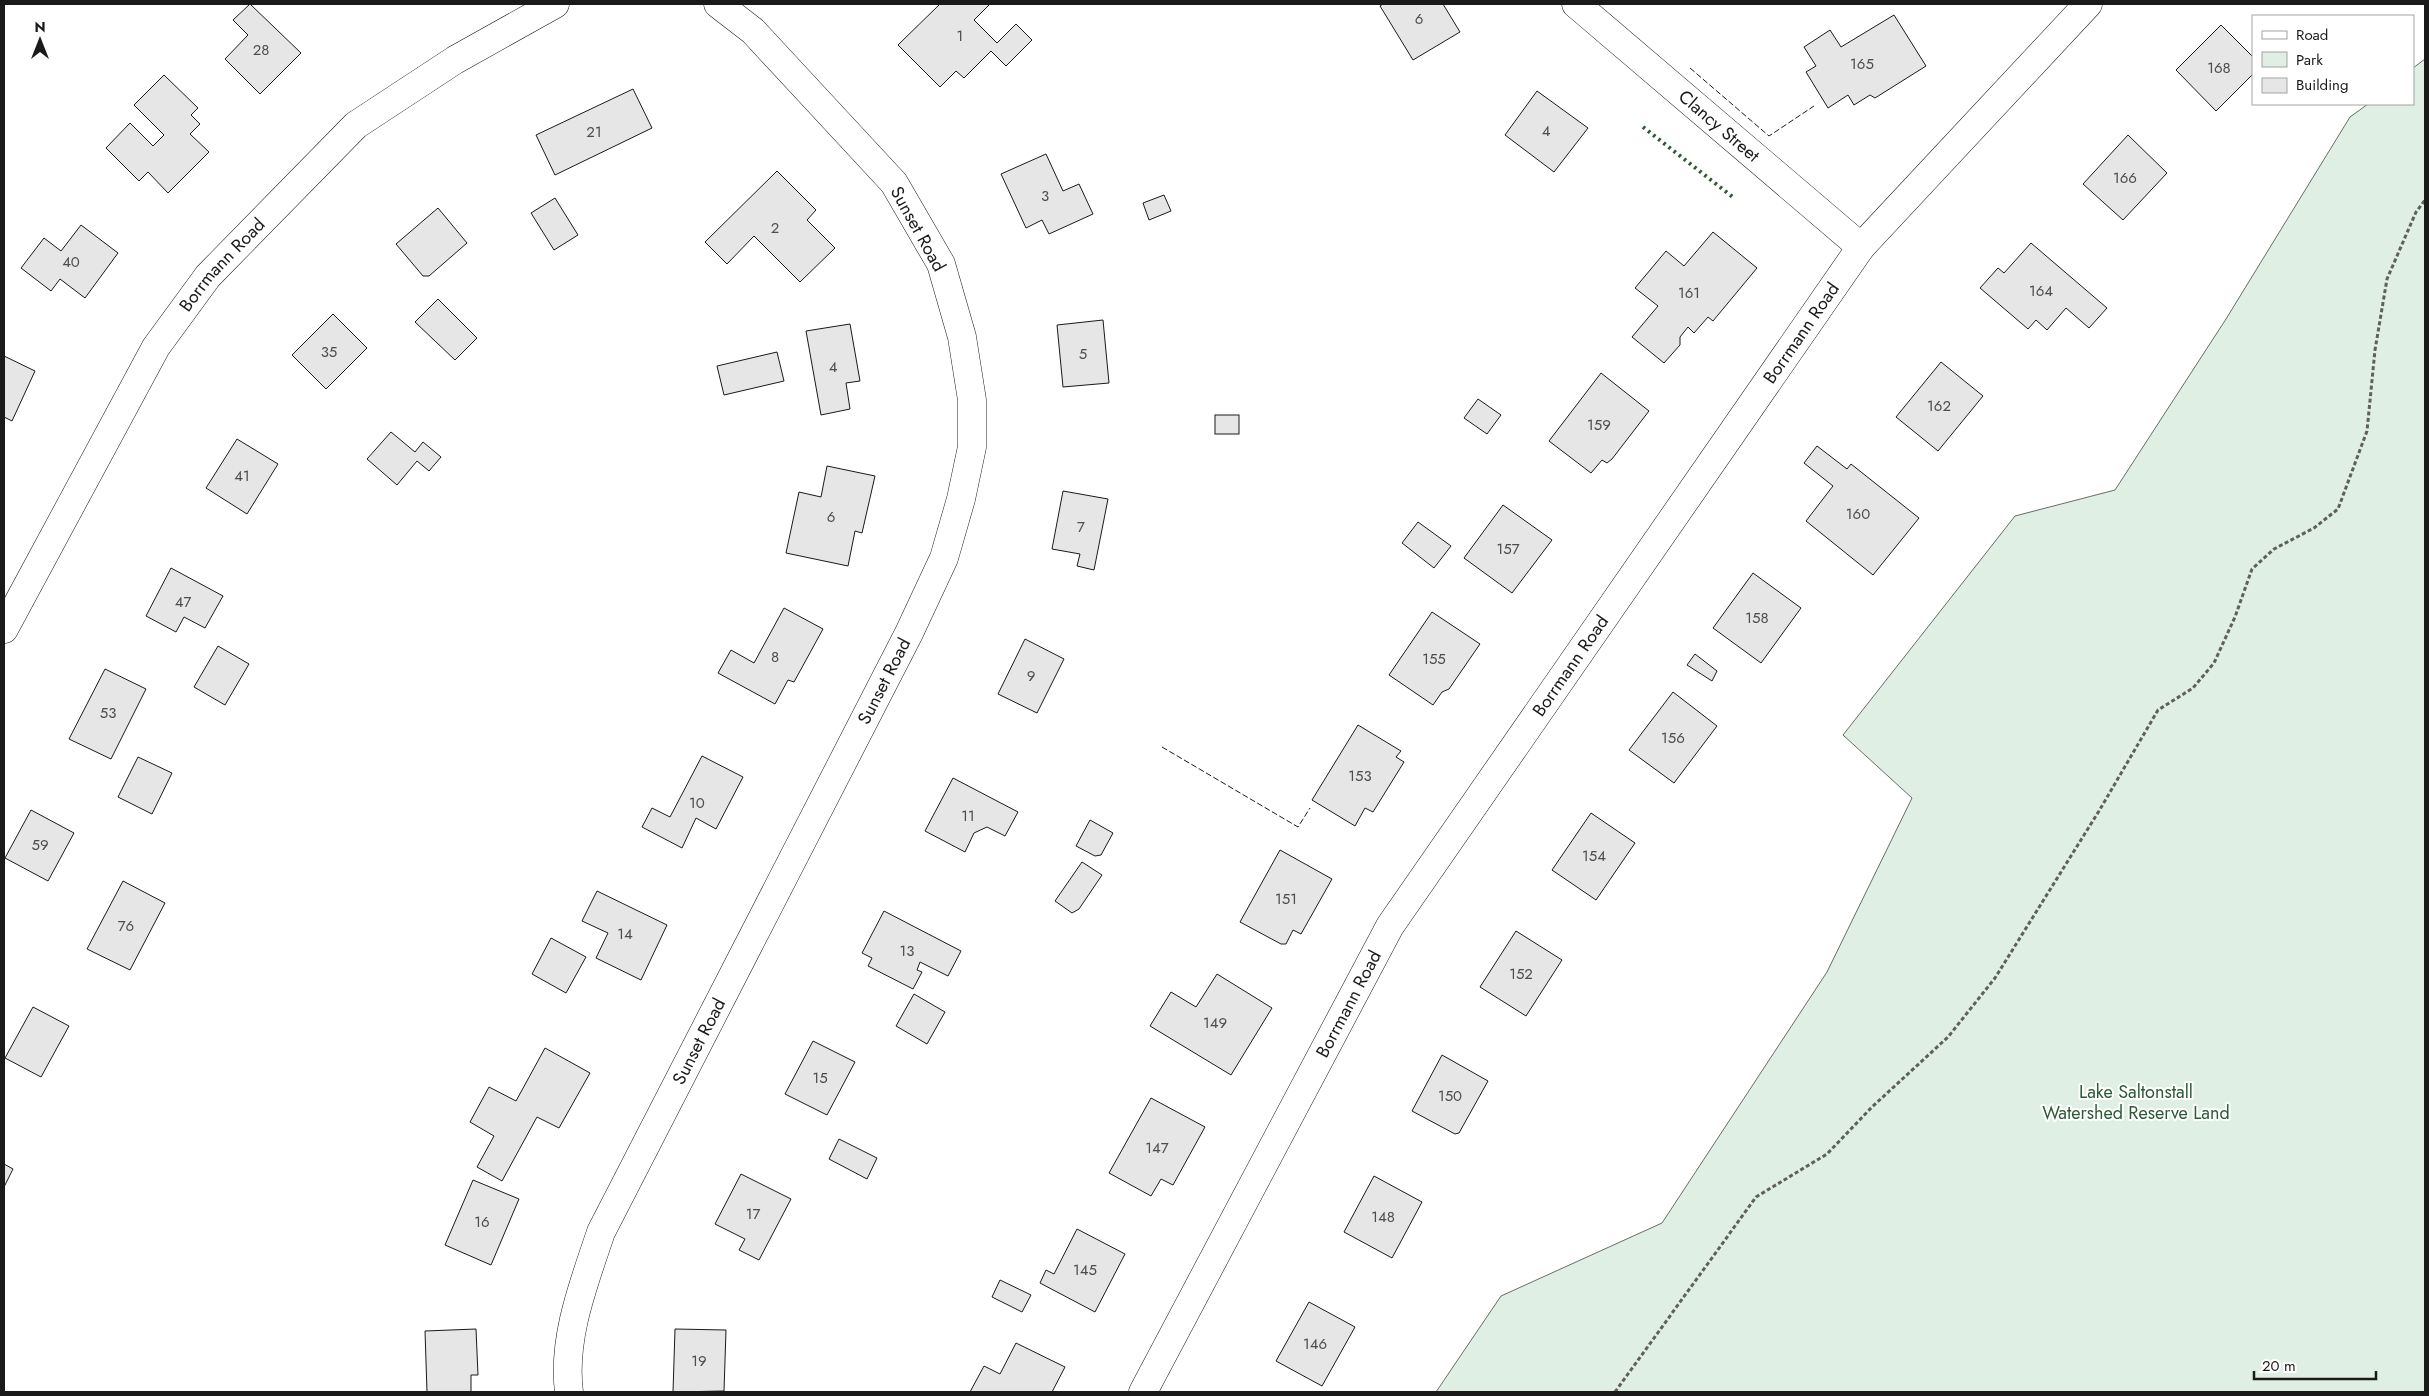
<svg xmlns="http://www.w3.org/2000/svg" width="2429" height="1396" font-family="Jost,sans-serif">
	<rect width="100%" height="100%" fill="#fff"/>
	<path fill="#e0efe3" stroke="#6a6a6a" d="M2425,59V1392H1436L1501,1296L1662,1223L1827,972L1912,798L1843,735L2015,516L2115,490L2226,319L2350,117L2368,104H2413V68Z"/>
	<g fill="#e6e6e6" stroke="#1a1a1a">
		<path d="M250,4L301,53L260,94L225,59L248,35L233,20Z"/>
		<path d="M940,4H990L974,20L997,43L1016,24L1032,40L1006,66L991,51L964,78L956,71L940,87L898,45Z"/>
		<path d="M1383,4H1443L1460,32L1413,60L1380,6Z"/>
		<path d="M1894,15L1926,66L1875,98L1870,95L1854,105L1848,95L1828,108L1806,72L1816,66L1804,47L1830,30L1841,47Z"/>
		<path d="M2221,25L2253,57V74L2216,111L2176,70Z"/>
		<path d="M164,75L198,108L191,115L200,124L190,134L209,152L168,193L148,172L139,181L106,148L130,123L153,146L164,135L134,105Z"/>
		<path d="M633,89L652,128L555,175L536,135Z"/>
		<path d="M1537,91L1588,128L1554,172L1505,135Z"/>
		<path d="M2128,135L2167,173L2123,220L2083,184Z"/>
		<path d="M1046,154L1063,191L1079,184L1093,214L1049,234L1042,220L1026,228L1001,174Z"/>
		<path d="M777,171L816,210L807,220L835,248L800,282L754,236L727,264L705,242Z"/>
		<path d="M1164,195L1171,211L1149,220L1143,203Z"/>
		<path d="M555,198L578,235L554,250L531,213Z"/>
		<path d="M438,208L467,243L429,276H423L396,244Z"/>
		<path d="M81,225L118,253L85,298L60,279L51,291L21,268L44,238L61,251Z"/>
		<path d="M1713,232L1757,268L1713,321L1708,317L1694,333L1688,327L1680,337V345L1664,363L1632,337L1658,306L1635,288L1666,251L1684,266Z"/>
		<path d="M2031,243L2107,308L2089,328L2066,308L2047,330L2036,320L2028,329L1980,288L1998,268L2004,273Z"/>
		<path d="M438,299L477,338L455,360L415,322Z"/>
		<path d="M333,314L367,348L326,389L292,355Z"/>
		<path d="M1103,320L1109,383L1063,387L1057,325Z"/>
		<path d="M850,324L860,381L846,383L850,409L821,415L806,331Z"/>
		<path d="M777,352L784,381L724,395L717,366Z"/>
		<path d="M4,356L35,371L12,421L4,417Z"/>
		<path d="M1941,362L1983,396L1938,451L1896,417Z"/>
		<path d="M1601,373L1649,411L1612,459L1607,463L1602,460L1591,473L1549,441Z"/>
		<path d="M1478,399L1501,415L1487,434L1464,418Z"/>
		<rect x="1215" y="415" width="24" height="19"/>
		<path d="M391,432L415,452L423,442L441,457L429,471L417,461L397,485L367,459Z"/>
		<path d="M237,439L278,464L247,514L206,488Z"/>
		<path d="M1817,446L1847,469L1851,464L1919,518L1873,575L1806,521L1833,486L1804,463Z"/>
		<path d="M827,466L875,476L862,533L855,531L848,566L786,553L799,492L821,497Z"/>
		<path d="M1063,491L1108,499L1094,570L1077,566L1080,554L1052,549Z"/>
		<path d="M1503,505L1552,540L1512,593L1464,558Z"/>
		<path d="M1418,522L1451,546L1434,568L1402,543Z"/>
		<path d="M171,568L223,596L205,628L184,617L176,632L146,616Z"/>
		<path d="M1753,573L1801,608L1761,663L1713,628Z"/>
		<path d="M784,608L823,629L794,682L788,680L775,704L718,673L731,650L754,663Z"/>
		<path d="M1432,612L1480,644L1449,689L1442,692L1433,705L1389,675Z"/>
		<path d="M1025,639L1064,659L1037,713L998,694Z"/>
		<path d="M218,646L249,664L225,705L194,687Z"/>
		<path d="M1695,654L1717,671L1712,681L1687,665Z"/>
		<path d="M105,669L146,689L111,759L69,739Z"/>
		<path d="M1673,692L1717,726L1674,783L1629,750Z"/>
		<path d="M1358,725L1401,751L1396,757L1404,762L1373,812L1365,808L1355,826L1312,800Z"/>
		<path d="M702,756L743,777L716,829L696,818L682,848L642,827L652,808L670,817Z"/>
		<path d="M138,757L172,773L152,814L118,797Z"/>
		<path d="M953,778L1018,812L1005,836L987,827L974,833L965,852L925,831Z"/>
		<path d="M31,810L74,833L48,881L5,858Z"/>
		<path d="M1591,813L1635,843L1596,900L1552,870Z"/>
		<path d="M1090,820L1113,833L1101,855L1095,856L1076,846Z"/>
		<path d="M1280,850L1332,879L1301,934L1293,930L1286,944H1281L1240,922Z"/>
		<path d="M1082,862L1102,875L1079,909L1072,913L1055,901Z"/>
		<path d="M123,881L165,903L130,970L87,949Z"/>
		<path d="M597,891L667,925L641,980L596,958L608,933L582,921Z"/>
		<path d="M884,911L961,951L948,976L920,962L917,970L922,972L913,989L868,966L872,958L862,953Z"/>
		<path d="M1516,931L1562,960L1526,1016L1480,987Z"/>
		<path d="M551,938L586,957L566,993L532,974Z"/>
		<path d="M1217,974L1272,1008L1231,1075L1150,1026L1171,992L1196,1007Z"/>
		<path d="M914,994L945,1012L927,1044L896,1026Z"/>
		<path d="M33,1007L69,1026L41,1077L5,1058Z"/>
		<path d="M813,1041L855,1062L827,1115L785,1094Z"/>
		<path d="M545,1048L590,1073L559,1128L537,1117L502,1181L477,1167L494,1136L470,1122L489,1087L516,1101Z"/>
		<path d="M1442,1055L1488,1081L1459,1133L1455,1134L1412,1111Z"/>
		<path d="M1151,1098L1205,1127L1173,1185L1161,1179L1151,1196L1109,1173Z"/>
		<path d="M839,1139L877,1158L867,1179L829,1159Z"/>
		<path d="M4,1164L13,1169L4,1187Z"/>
		<path d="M741,1174L791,1199L759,1260L739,1250L745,1239L715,1224Z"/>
		<path d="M1374,1176L1422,1202L1392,1258L1344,1232Z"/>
		<path d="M473,1180L519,1199L491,1265L445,1245Z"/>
		<path d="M1077,1229L1125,1254L1095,1312L1040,1283L1046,1270L1054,1274Z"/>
		<path d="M1000,1280L1031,1295L1022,1312L992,1297Z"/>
		<path d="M1309,1302L1355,1327L1322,1386L1276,1361Z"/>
		<path d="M476,1329L478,1375H471V1392H427L425,1331Z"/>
		<path d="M675,1329L726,1330L724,1391L673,1392Z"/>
		<path d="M1016,1343L1065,1367L1052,1392H970L984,1366L1000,1374Z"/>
	</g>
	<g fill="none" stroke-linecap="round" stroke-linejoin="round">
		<g stroke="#1a1a1a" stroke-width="29">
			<g id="minor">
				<path id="s1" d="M1576,4L1861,247"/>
				<path id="s2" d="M4,629L156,347L208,276L356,125L455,60L555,4"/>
				<path id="s3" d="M569,1392C562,1338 584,1283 601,1232L909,633L944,558L961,499L972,447V400L962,337L941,264L894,183L753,31L718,4"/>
				<path id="s4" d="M1143,1392L1390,926L1861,247L2088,4"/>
			</g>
		</g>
		<path stroke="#5f5f5f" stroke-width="3" stroke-dasharray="4 2.5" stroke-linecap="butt" d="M1615,1392L1756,1197L1827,1154L1872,1107L1948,1037L1995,978L2099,811L2158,710L2193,688L2214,663L2235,617L2252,569L2274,549L2314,528L2338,509L2367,431L2375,350L2387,279L2416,212L2425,200"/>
		<use href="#minor" stroke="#fff" stroke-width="28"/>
		<path stroke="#2b5a34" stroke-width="4" stroke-dasharray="2.5 4" stroke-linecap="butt" d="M1643,127L1734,198"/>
		<g stroke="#1a1a1a" stroke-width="1" stroke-dasharray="6 2.5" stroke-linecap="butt">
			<path d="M1690,68L1769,136L1814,106"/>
			<path d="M1162,747L1298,827L1310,808"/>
		</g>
	</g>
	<g text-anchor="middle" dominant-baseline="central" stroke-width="4" stroke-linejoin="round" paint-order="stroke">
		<g font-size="15" fill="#4d4d4d">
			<text x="1419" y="19">6</text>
			<text x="960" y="36">1</text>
			<text x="261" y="50">28</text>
			<text x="1862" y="64">165</text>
			<text x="2219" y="68">168</text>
			<text x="1546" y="131">4</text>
			<text x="594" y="132">21</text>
			<text x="2125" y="178">166</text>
			<text x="1045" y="196">3</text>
			<text x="775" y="228">2</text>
			<text x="71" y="262">40</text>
			<text x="2041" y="291">164</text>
			<text x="1689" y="293">161</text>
			<text x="329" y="352">35</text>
			<text x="1083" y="354">5</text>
			<text x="833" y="367">4</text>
			<text x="1939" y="406">162</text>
			<text x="1599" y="425">159</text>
			<text x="242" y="476">41</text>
			<text x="1858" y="514">160</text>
			<text x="831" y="517">6</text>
			<text x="1081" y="527">7</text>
			<text x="1508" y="549">157</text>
			<text x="183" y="602">47</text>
			<text x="1757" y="618">158</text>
			<text x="775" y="657">8</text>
			<text x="1434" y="659">155</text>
			<text x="1031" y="676">9</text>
			<text x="108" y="713">53</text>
			<text x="1673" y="738">156</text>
			<text x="1360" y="776">153</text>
			<text x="697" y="803">10</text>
			<text x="968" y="816">11</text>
			<text x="40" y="845">59</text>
			<text x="1594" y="856">154</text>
			<text x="1286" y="899">151</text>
			<text x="126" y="926">76</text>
			<text x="625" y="934">14</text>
			<text x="907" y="951">13</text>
			<text x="1521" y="974">152</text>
			<text x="1215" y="1023">149</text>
			<text x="820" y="1078">15</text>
			<text x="1450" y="1096">150</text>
			<text x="1157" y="1148">147</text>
			<text x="753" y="1214">17</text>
			<text x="1383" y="1217">148</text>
			<text x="482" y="1222">16</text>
			<text x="1085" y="1270">145</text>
			<text x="1315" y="1344">146</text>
			<text x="699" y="1361">19</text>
		</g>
		<g font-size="18" fill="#1a1a1a" stroke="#fff">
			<text stroke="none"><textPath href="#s1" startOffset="188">Clancy Street</textPath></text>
			<text transform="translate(918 229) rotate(61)">Sunset Road</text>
			<text stroke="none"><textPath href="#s2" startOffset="426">Borrmann Road</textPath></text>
			<text stroke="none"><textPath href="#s4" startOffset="1249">Borrmann Road</textPath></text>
			<text stroke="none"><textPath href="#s4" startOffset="844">Borrmann Road</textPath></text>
			<text stroke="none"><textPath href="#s3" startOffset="784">Sunset Road</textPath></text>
			<text stroke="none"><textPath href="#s4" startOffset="439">Borrmann Road</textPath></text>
			<text stroke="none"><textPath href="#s3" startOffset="379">Sunset Road</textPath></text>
		</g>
		<g font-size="18" fill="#2b5a34" stroke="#fff">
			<text x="2136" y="1092">Lake Saltonstall<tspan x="2136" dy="21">Watershed Reserve Land</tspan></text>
		</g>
	</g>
	<rect width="2429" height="1396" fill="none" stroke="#1a1a1a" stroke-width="10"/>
	<rect x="2252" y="15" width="162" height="90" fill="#ffffff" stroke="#a3a3a3"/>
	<rect x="2262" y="31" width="25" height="8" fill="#ffffff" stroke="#a3a3a3"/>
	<text x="2296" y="40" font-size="15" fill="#1a1a1a">Road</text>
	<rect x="2262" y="52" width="25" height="15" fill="#e0efe3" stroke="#a3a3a3"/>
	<text x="2296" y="65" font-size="15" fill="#1a1a1a">Park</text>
	<rect x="2262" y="78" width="25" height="15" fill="#e6e6e6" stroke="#a3a3a3"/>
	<text x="2296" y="90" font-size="15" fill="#1a1a1a">Building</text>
	<g transform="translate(40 40)" stroke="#ffffff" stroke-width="4" paint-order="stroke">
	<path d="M0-4L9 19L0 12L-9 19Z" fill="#1a1a1a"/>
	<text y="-8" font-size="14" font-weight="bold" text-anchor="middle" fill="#1a1a1a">N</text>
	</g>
	<path d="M2254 1371v8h122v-8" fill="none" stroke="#1a1a1a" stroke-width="2.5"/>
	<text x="2262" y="1371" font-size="15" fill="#1a1a1a" stroke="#ffffff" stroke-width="4" paint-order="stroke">20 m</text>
</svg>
